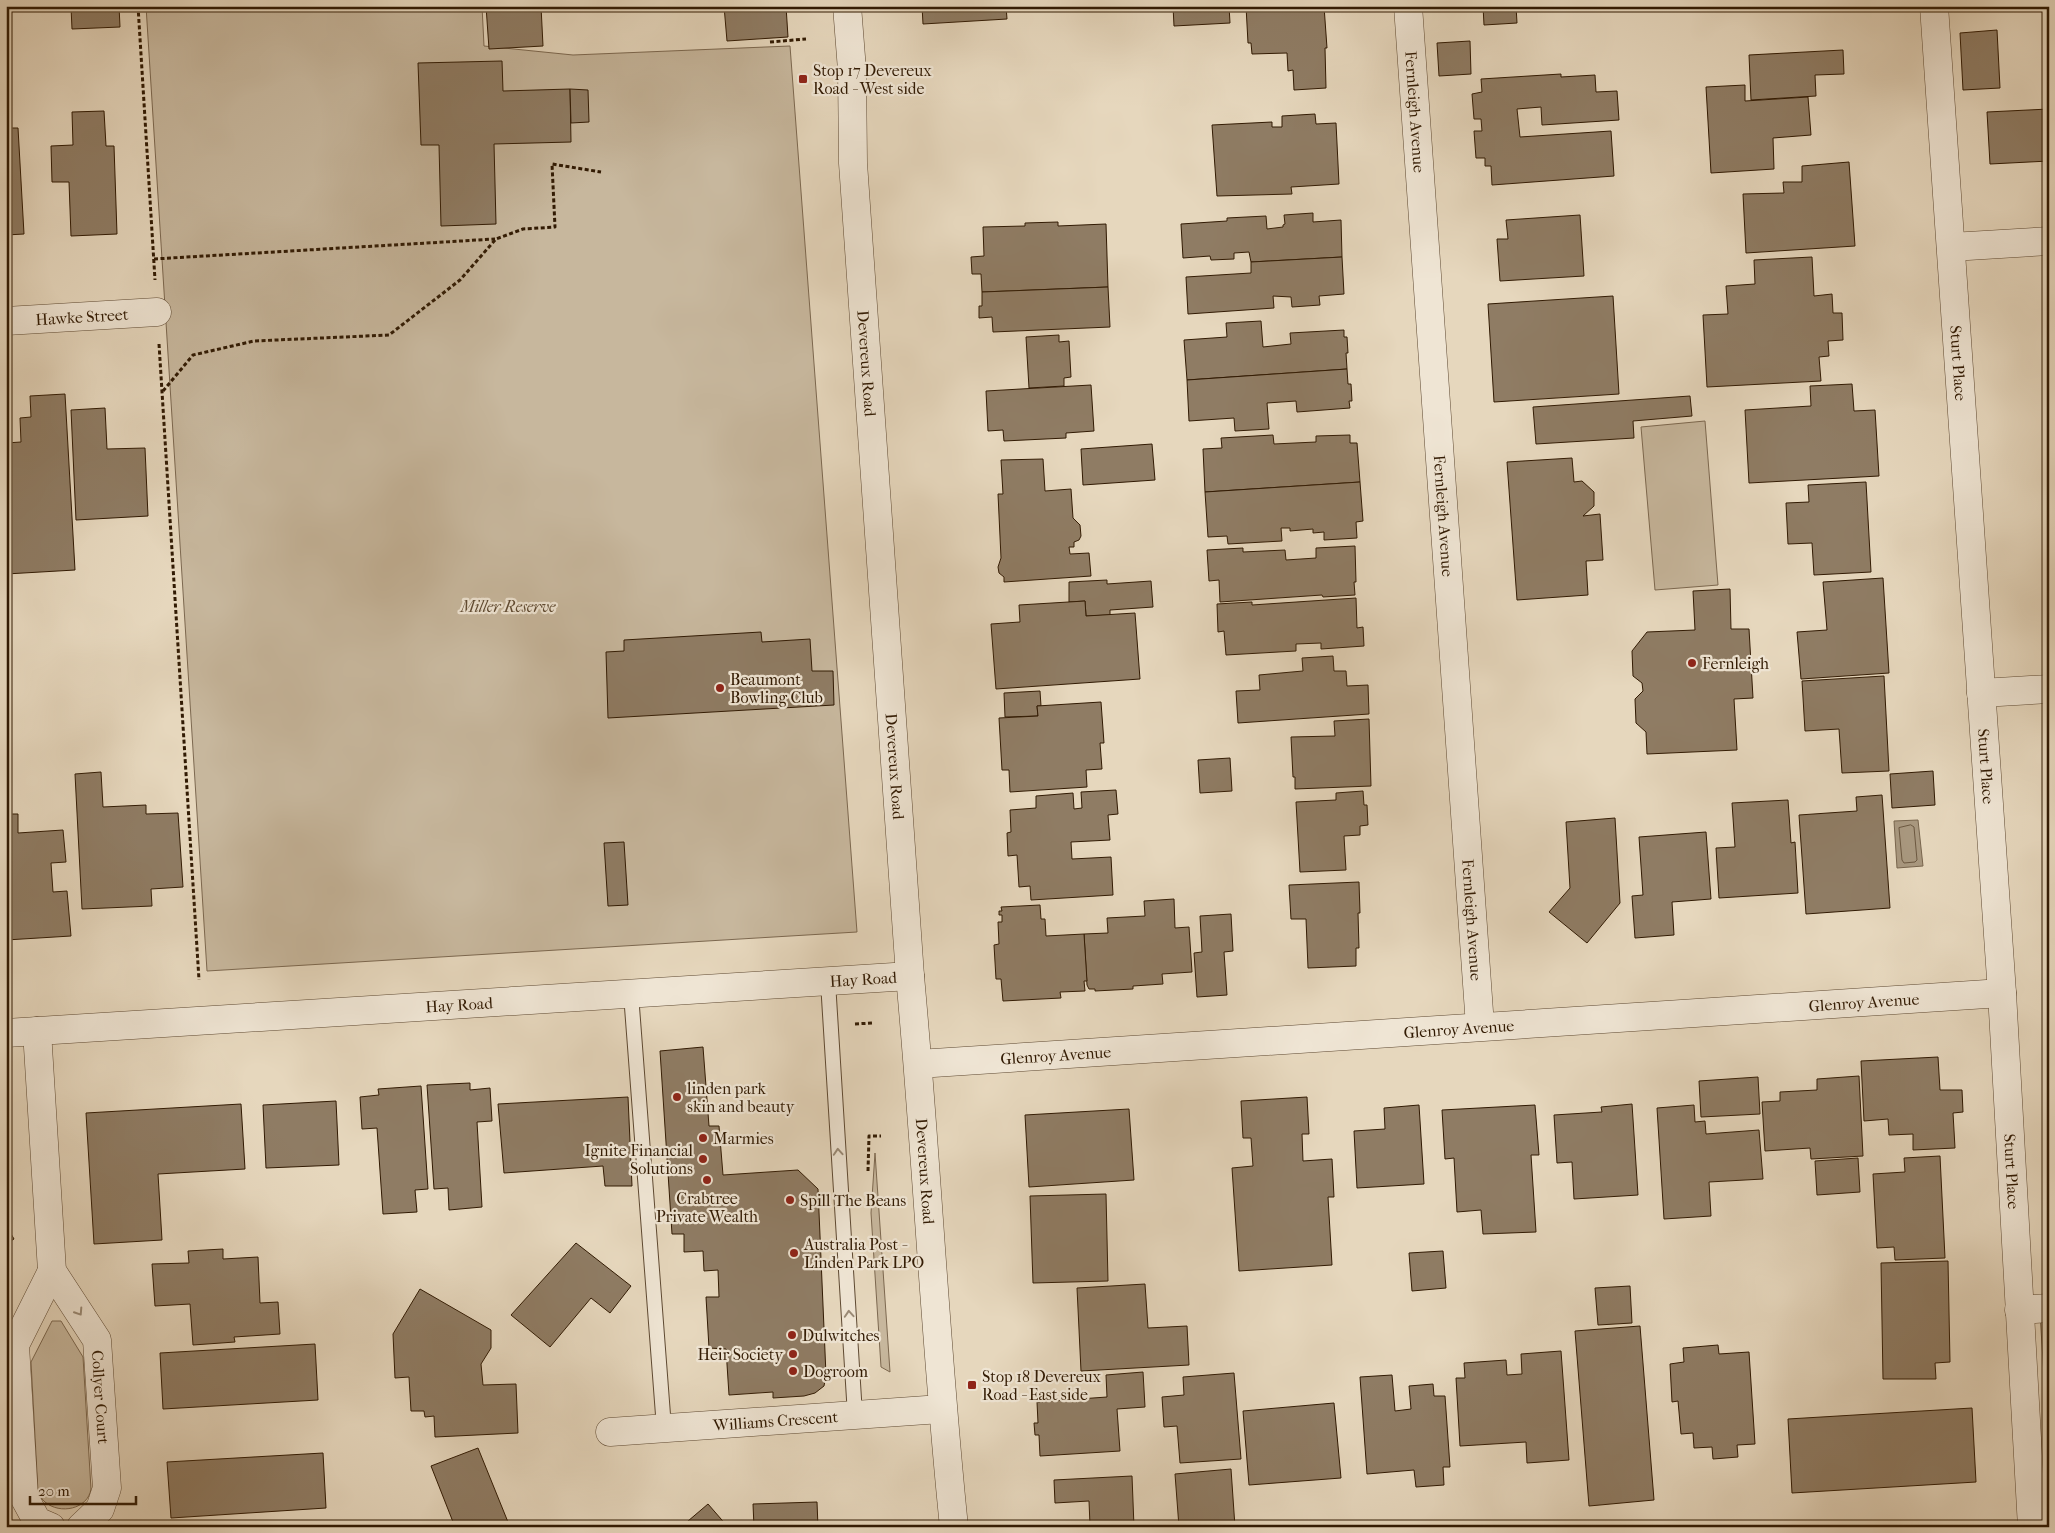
<svg xmlns="http://www.w3.org/2000/svg" width="2055" height="1533" font-family="'IM FELL French Canon',serif">
	<rect width="100%" height="100%" fill="#e6d7bd"/>
	<filter id="stains"><feTurbulence type="fractalNoise" baseFrequency=".004" numOctaves="4"/><feColorMatrix values="0 0 0 0 .2 0 0 0 0 .09 0 0 0 0 .02 0 0 0 .5 -.17"/></filter>
	<radialGradient id="worn" r=".72"><stop offset=".6" stop-color="#630" stop-opacity="0"/><stop offset="1" stop-color="#630" stop-opacity=".3"/></radialGradient>
	<g fill="#c7b79d" stroke="#7c6850">
		<path d="M146,6H482L484,46L573,55L790,46L857,932L207,971Z"/>
		<path d="M1705,421L1718,585L1655,590L1641,427Z"/>
		<path d="M875,1153L890,1372L881,1367L871,1213Z"/>
		<path d="M2040,1314H2049V1453Z"/>
		<path d="M52,1321H61L83,1357L91,1489C88,1509 60,1515 45,1502C42,1500 40,1495 38,1492L31,1362Z"/>
	</g>
	<path fill="#a8977e" stroke="#78654d" d="M1918,820L1923,866L1897,868L1894,821Z"/>
	<g fill="none" stroke-linecap="round" stroke-linejoin="round">
		<path stroke="#6c5840" stroke-width="1" d="M1911,825L1914,827L1917,860L1915,862L1904,863L1902,860L1899,828Z"/>
	</g>
	<g fill="#8f7c64" stroke="#311a03">
		<path d="M6,6H21V10L6,11Z"/>
		<path d="M33,6H119L120,27L72,29L71,7L33,9Z"/>
		<path d="M486,6H541L543,46L489,49Z"/>
		<path d="M724,6H786L788,37L727,41Z"/>
		<path d="M922,6H1006L1007,19L923,24Z"/>
		<path d="M1046,6H1089L1046,9Z"/>
		<path d="M1173,6H1229L1230,23L1174,26Z"/>
		<path d="M1246,6H1324L1327,48H1325L1326,88L1294,90L1293,70L1288,71L1287,53L1252,54L1251,43H1248Z"/>
		<path d="M1483,6H1516L1517,23L1484,25Z"/>
		<path d="M1708,6H1742L1743,9L1708,11Z"/>
		<path d="M1997,30L2000,88L1963,90L1960,33Z"/>
		<path d="M1470,41L1471,74L1439,76L1437,43Z"/>
		<path d="M1843,50L1844,74L1815,75L1816,96L1751,100L1749,55Z"/>
		<path d="M502,61L503,91L570,89L571,142L494,144L496,224L441,226L439,145H421L418,63Z"/>
		<path d="M1561,74V77L1595,75L1596,92L1617,91L1619,120L1542,125L1541,107L1517,109L1520,137L1611,131L1614,176L1492,185L1491,166H1485V158H1476L1474,131H1482L1481,119H1474L1472,94L1482,92L1481,79Z"/>
		<path d="M1745,85V101L1808,97L1811,135L1773,138L1774,169L1711,173L1706,87Z"/>
		<path d="M570,89L588,90L589,122L571,123Z"/>
		<path d="M2049,109V161L1990,164L1987,112Z"/>
		<path d="M104,111L106,146H114L117,234L71,236L69,182H52L51,146L73,145L72,112Z"/>
		<path d="M1315,114L1316,124L1336,123L1339,184L1291,187L1292,194L1217,196L1212,125L1272,122V127H1282V116Z"/>
		<path d="M6,128H18L24,234L6,235Z"/>
		<path d="M1849,162L1855,246L1746,253L1743,194L1784,193L1783,182H1802V166Z"/>
		<path d="M1313,213V222L1341,220L1342,257L1251,262L1249,252L1234,253V259L1211,260L1210,256L1183,258L1181,224L1227,221V218L1266,216L1267,229L1283,227V225L1285,224L1284,215Z"/>
		<path d="M1580,215L1584,276L1500,281L1497,239H1508L1506,220Z"/>
		<path d="M1058,222V226L1106,224L1108,287L982,292L981,274H972L971,257L984,256L983,227L1025,226V223Z"/>
		<path d="M1342,257L1344,294L1319,296L1320,305L1292,307L1291,297L1273,296L1274,308L1188,314L1186,277L1251,273V262Z"/>
		<path d="M1812,257L1814,296L1832,294L1833,313H1842L1843,340L1828,341L1829,356L1819,357L1821,381L1707,387L1703,315L1728,314L1726,286L1755,284L1754,260Z"/>
		<path d="M1108,287L1110,327L993,332L992,317L979,318V306H982V292Z"/>
		<path d="M1613,296L1619,394L1494,402L1488,304Z"/>
		<path d="M1261,321L1263,347L1291,344L1290,333L1344,330V337H1347L1348,353H1346L1347,369L1187,380L1184,340L1227,337L1226,323Z"/>
		<path d="M1059,335V342L1069,341L1071,377L1064,378V386L1029,388L1026,337Z"/>
		<path d="M1347,369L1348,384H1351L1352,401H1349L1350,408L1297,412L1296,401L1267,403L1269,429L1235,431L1234,418L1189,421L1187,380Z"/>
		<path d="M1852,384L1854,411L1875,410L1879,476L1749,483L1745,410L1811,406L1810,386Z"/>
		<path d="M1091,385L1094,431L1066,433V438L1004,441L1003,430L988,431L986,391Z"/>
		<path d="M65,394L75,570L6,574V443L21,442L20,418L31,417L30,396Z"/>
		<path d="M1690,396L1692,416L1633,421L1634,438L1536,444L1533,407Z"/>
		<path d="M105,408L107,449L145,448L148,516L76,520L71,410Z"/>
		<path d="M1273,435L1274,444L1316,442V436L1350,435V443H1357L1360,482L1205,492L1203,449L1222,448L1221,438Z"/>
		<path d="M1152,444L1155,480L1083,485L1081,449Z"/>
		<path d="M1572,458L1574,482L1582,481L1594,492V506L1583,516L1600,514L1603,560L1586,561L1588,595L1517,600L1507,462Z"/>
		<path d="M1043,459L1045,491L1071,489L1073,518L1080,525L1081,536L1079,540L1074,542V547H1069L1070,554L1089,553L1091,576L1004,582V577L999,573L998,567L1001,558L998,494H1003L1001,460Z"/>
		<path d="M1360,482L1363,521L1356,522L1357,538L1324,540V532L1313,533V529L1290,531V528H1281L1282,541L1228,544L1227,536L1208,537L1205,492Z"/>
		<path d="M1866,482L1871,572L1814,575L1812,543L1788,544L1786,503L1809,502L1808,485Z"/>
		<path d="M1355,546L1356,582H1354L1355,595L1323,597L1322,595L1220,602L1219,580L1209,581L1207,550L1243,548V552L1285,550L1286,560L1316,558V548Z"/>
		<path d="M1883,578L1889,673L1801,679L1797,632L1827,630L1823,582Z"/>
		<path d="M1107,580V584L1151,581L1153,607L1110,610V615L1086,616L1085,601L1069,602V582Z"/>
		<path d="M1730,589L1731,629H1749L1753,698L1734,699L1737,750L1647,754L1646,732L1636,723L1635,699L1643,691L1642,683L1633,676L1632,651L1647,632L1695,630L1693,591Z"/>
		<path d="M1356,598L1357,628L1363,627L1364,646L1321,649V643L1296,644V651L1226,655L1224,631L1218,632L1217,604L1252,602V605Z"/>
		<path d="M1085,601L1086,616L1135,613L1140,679L996,689L991,624L1020,622L1019,605Z"/>
		<path d="M761,632L762,642L810,639L812,671H833L834,705L608,718L606,652L624,651V640Z"/>
		<path d="M1333,656L1334,671H1346L1347,686L1368,685L1369,714L1238,723L1236,691L1260,690L1259,675L1303,671L1302,658Z"/>
		<path d="M1884,676L1889,771L1842,773L1839,729L1805,731L1802,681Z"/>
		<path d="M1040,691L1041,706H1037L1038,716L1005,717L1004,693Z"/>
		<path d="M1101,702L1104,743H1100L1102,769L1086,770L1087,787L1010,792L1009,770H1002L999,718L1038,716L1037,706Z"/>
		<path d="M1369,719L1371,786L1295,789V777H1293L1291,737L1335,736L1334,721Z"/>
		<path d="M1230,758L1232,791L1200,793L1198,760Z"/>
		<path d="M1933,771L1935,805L1892,808L1890,774Z"/>
		<path d="M101,772L103,807L146,805V814L178,813L183,887L151,889L152,906L82,909L75,774Z"/>
		<path d="M1116,790L1118,814L1108,815L1110,840L1071,842L1072,859L1111,857L1113,895L1031,900L1030,886L1019,887L1017,855L1008,856L1007,833L1011,832L1010,810L1036,808V796L1073,793L1074,809L1082,808L1081,792Z"/>
		<path d="M1363,791L1364,805H1367L1368,825L1360,826V835L1344,836L1346,870L1300,872L1296,802L1336,800V793Z"/>
		<path d="M1882,795L1890,908L1806,914L1799,815L1857,811L1856,797Z"/>
		<path d="M1788,800L1791,843L1795,842L1798,893L1719,898L1716,848L1735,847L1732,803Z"/>
		<path d="M6,814H18V833L63,830L66,862L51,863L53,892L67,891L71,936L6,940Z"/>
		<path d="M1615,818L1620,903L1587,943L1549,912L1570,888L1566,822Z"/>
		<path d="M1706,832L1711,899L1672,902L1674,935L1635,938L1632,896L1643,895L1639,837Z"/>
		<path d="M624,842L628,905L608,906L604,843Z"/>
		<path d="M1359,882L1360,913H1358L1359,948H1356V966L1308,968L1306,919H1291L1289,885Z"/>
		<path d="M1174,899L1175,928L1189,927L1192,972L1162,974L1163,984L1133,986V989L1095,991V989H1089L1087,985L1084,934L1108,933L1107,918L1145,916L1144,901Z"/>
		<path d="M1040,905L1041,919H1045L1046,936L1084,934L1087,981H1084L1085,991L1060,992L1061,998L1003,1001L1001,979H996L994,945L999,944L998,922H1002V915H999V911H1002L1001,907Z"/>
		<path d="M1231,914L1233,951L1224,952L1227,995L1197,997L1194,953L1202,952L1200,916Z"/>
		<path d="M703,1047L709,1126H719L723,1175L798,1170L818,1189L826,1375L824,1386L815,1393L804,1396L773,1398V1392L729,1395L726,1349L709,1348L706,1297H719L718,1270L704,1271L703,1251L684,1252V1234H672L660,1051Z"/>
		<path d="M1938,1057L1940,1090H1962L1963,1112L1953,1113L1955,1148L1913,1150V1134L1889,1135L1888,1119L1864,1121L1861,1061Z"/>
		<path d="M1859,1076L1863,1156L1811,1159L1810,1148L1765,1151L1762,1102L1780,1101V1092L1817,1090V1079Z"/>
		<path d="M1758,1077L1760,1114L1701,1117L1699,1081Z"/>
		<path d="M470,1083V1090L490,1088L492,1121L477,1122L482,1207L449,1210L448,1188L434,1189L427,1085Z"/>
		<path d="M421,1086L428,1189L415,1190L417,1212L383,1214L377,1128L362,1129L360,1097L379,1095L378,1089Z"/>
		<path d="M628,1097L632,1186H605L603,1166L504,1173L498,1104Z"/>
		<path d="M1307,1097L1309,1134H1302L1303,1161L1332,1159L1334,1197H1328L1332,1265L1239,1271L1232,1168L1253,1166L1251,1138H1243L1241,1101Z"/>
		<path d="M336,1101L339,1165L266,1168L263,1105Z"/>
		<path d="M241,1104L245,1169L158,1174L162,1240L94,1244L86,1113Z"/>
		<path d="M1632,1104L1638,1195L1574,1199L1572,1162L1557,1163L1554,1115L1602,1112L1601,1107Z"/>
		<path d="M1419,1105L1424,1184L1357,1188L1354,1131L1385,1129L1384,1108Z"/>
		<path d="M1535,1105L1539,1155H1531L1536,1232L1483,1234L1481,1210L1457,1212L1454,1158L1445,1159L1442,1110Z"/>
		<path d="M1694,1105L1695,1122L1705,1121L1706,1134L1759,1130L1763,1179L1709,1182L1711,1216L1664,1219L1657,1108Z"/>
		<path d="M1129,1109L1134,1180L1029,1187L1025,1115Z"/>
		<path d="M1940,1156L1945,1258L1895,1260L1894,1247L1877,1248L1873,1174L1905,1172L1904,1158Z"/>
		<path d="M1858,1158L1860,1192L1817,1195L1815,1161Z"/>
		<path d="M1106,1194L1108,1281L1033,1283L1030,1196Z"/>
		<path d="M6,1225L14,1239L6,1244Z"/>
		<path d="M576,1243L631,1286L610,1313L591,1298L550,1347L511,1315Z"/>
		<path d="M223,1249V1259L258,1257L260,1303L278,1302L280,1334L234,1337L235,1342L193,1345L190,1304L155,1306L152,1264L189,1263L188,1251Z"/>
		<path d="M1443,1251L1446,1288L1412,1291L1409,1253Z"/>
		<path d="M1948,1261L1950,1362L1935,1363L1936,1379H1883L1881,1263Z"/>
		<path d="M1145,1284L1148,1328L1187,1326L1189,1365L1081,1371L1077,1288Z"/>
		<path d="M1630,1286L1632,1323L1598,1325L1595,1288Z"/>
		<path d="M420,1289L491,1330V1348L481,1364L483,1385L516,1384L518,1433L435,1437L434,1416L425,1417L424,1411H411L409,1377L395,1378L393,1334Z"/>
		<path d="M1640,1326L1654,1500L1589,1506L1575,1331Z"/>
		<path d="M315,1344L318,1400L163,1409L160,1353Z"/>
		<path d="M1718,1345L1719,1354L1749,1352L1755,1444L1737,1445L1738,1457L1713,1459L1712,1447L1694,1448L1693,1433L1681,1434L1678,1401L1672,1402L1670,1364L1684,1362L1683,1348Z"/>
		<path d="M1561,1351L1569,1460L1527,1463L1526,1442L1460,1446L1456,1378H1465L1464,1363L1506,1360L1507,1375L1522,1374L1521,1354Z"/>
		<path d="M1143,1372L1145,1407L1117,1409L1120,1451L1040,1456L1039,1435H1035L1034,1423H1038L1037,1402L1107,1397L1106,1375Z"/>
		<path d="M1234,1373L1241,1459L1180,1463L1177,1426L1164,1427L1162,1397L1184,1395L1183,1377Z"/>
		<path d="M1392,1375L1395,1411L1411,1409L1409,1386L1433,1384L1434,1396H1445L1450,1467H1443L1444,1485L1416,1487L1414,1470L1367,1474L1360,1377Z"/>
		<path d="M1334,1403L1341,1478L1249,1485L1243,1411Z"/>
		<path d="M1972,1408L1976,1482L1792,1493L1788,1419Z"/>
		<path d="M478,1448L510,1527H455L431,1466Z"/>
		<path d="M323,1453L326,1508L171,1518L167,1462Z"/>
		<path d="M1231,1469L1235,1527H1179L1175,1474Z"/>
		<path d="M1132,1476L1134,1527H1045L1090,1525L1089,1501L1055,1503L1054,1480Z"/>
		<path d="M817,1502L818,1527H754L753,1504Z"/>
		<path d="M708,1504L728,1527H681Z"/>
	</g>
	<g fill="none" stroke-linecap="round" stroke-linejoin="round">
		<g stroke="#5e4932" stroke-width="16">
			<g id="service">
				<path d="M828,982L855,1415"/>
				<path d="M631,994L664,1428"/>
			</g>
		</g>
		<g stroke="#5e4932" stroke-width="29">
			<g id="minor">
				<path id="s1" d="M1408,6L1480,1026"/>
				<path id="s2" d="M1934,6L2002,993L2032,1527"/>
				<path d="M1951,247L2049,241"/>
				<path id="s3" d="M6,321L157,312"/>
				<path d="M1981,693L2049,689"/>
				<path id="s4" d="M37,1031L52,1271L97,1340L107,1488L100,1509L81,1527"/>
				<path id="s5" d="M6,1033L910,976"/>
				<path id="s6" d="M918,1064L2002,993"/>
				<path d="M2019,1310L2049,1308"/>
				<path id="s7" d="M610,1432L941,1409"/>
				<path d="M51,1527L37,1521L24,1497L15,1345L52,1271"/>
			</g>
		</g>
		<g stroke="#5e4932" stroke-width="29">
			<g id="tertiary">
				<path id="s8" d="M847,6L852,70L853,163L910,976C927,1160 935,1344 954,1527"/>
			</g>
		</g>
		<g stroke="#311a03" stroke-width="3" stroke-dasharray="4 2.5" stroke-linecap="butt">
			<path d="M138,6L155,280"/>
			<path d="M770,42L806,39"/>
			<path d="M154,259L495,239"/>
			<path d="M159,344L199,980"/>
			<path d="M163,391L193,355L254,341L389,335L460,280L496,239L523,229L555,227L552,164L601,172"/>
			<path d="M855,1024L872,1023"/>
			<path d="M868,1171L869,1136H881"/>
		</g>
		<use href="#service" stroke="#efe5d4" stroke-width="14"/>
		<use href="#minor" stroke="#efe5d4" stroke-width="28"/>
		<use href="#tertiary" stroke="#efe5d4" stroke-width="28"/>
	</g>
	<defs><path id="oneway-chevron" d="M-2-3.5L2.5 0L-2 3.5" fill="none" stroke-width="1.6" stroke-linecap="round" stroke-linejoin="round" transform="scale(1.25)"/></defs>
	<g stroke="#9a8a76">
		<use href="#oneway-chevron" transform="translate(838 1152) rotate(-94)"/>
		<use href="#oneway-chevron" transform="translate(79 1312) rotate(57)"/>
		<use href="#oneway-chevron" transform="translate(849 1314) rotate(-94)"/>
	</g>
	<g fill="#8f2418" stroke="#efe5d4" stroke-width="2">
		<rect x="798" y="74" width="10" height="10" rx="2.5"/>
		<circle cx="1692" cy="663" r="5"/>
		<circle cx="720" cy="688" r="5"/>
		<circle cx="677" cy="1097" r="5"/>
		<circle cx="703" cy="1138" r="5"/>
		<circle cx="703" cy="1159" r="5"/>
		<circle cx="707" cy="1180" r="5"/>
		<circle cx="790" cy="1200" r="5"/>
		<circle cx="794" cy="1253" r="5"/>
		<circle cx="792" cy="1335" r="5"/>
		<circle cx="793" cy="1354" r="5"/>
		<circle cx="793" cy="1371" r="5"/>
		<rect x="967" y="1380" width="10" height="10" rx="2.5"/>
	</g>
	<g text-anchor="middle" dominant-baseline="central" stroke-width="4.5" stroke-linejoin="round" paint-order="stroke">
		<g font-size="16" fill="#311a03" stroke="#efe5d4" text-anchor="start">
			<text x="813" y="70">Stop 17 Devereux<tspan x="813" dy="18">Road - West side</tspan></text>
			<text x="1702" y="663">Fernleigh</text>
			<text x="730" y="679">Beaumont<tspan x="730" dy="18">Bowling Club</tspan></text>
			<text x="687" y="1088">linden park<tspan x="687" dy="18">skin and beauty</tspan></text>
			<text x="713" y="1138">Marmies</text>
			<text x="693" y="1150" text-anchor="end">Ignite Financial<tspan x="693" dy="18">Solutions</tspan></text>
			<text x="707" y="1198" text-anchor="middle">Crabtree<tspan x="707" dy="18">Private Wealth</tspan></text>
			<text x="800" y="1200">Spill The Beans</text>
			<text x="804" y="1244">Australia Post -<tspan x="804" dy="18">Linden Park LPO</tspan></text>
			<text x="802" y="1335">Dulwitches</text>
			<text x="783" y="1354" text-anchor="end">Heir Society</text>
			<text x="803" y="1371">Dogroom</text>
			<text x="982" y="1376">Stop 18 Devereux<tspan x="982" dy="18">Road - East side</tspan></text>
		</g>
		<g font-size="16" fill="#311a03" stroke="#efe5d4">
			<text stroke="none"><textPath href="#s1" startOffset="106">Fernleigh Avenue</textPath></text>
			<text stroke="none"><textPath href="#s3" startOffset="76">Hawke Street</textPath></text>
			<text stroke="none"><textPath href="#s2" startOffset="358">Sturt Place</textPath></text>
			<text stroke="none"><textPath href="#s8" startOffset="358">Devereux Road</textPath></text>
			<text stroke="none"><textPath href="#s1" startOffset="511">Fernleigh Avenue</textPath></text>
			<text stroke="none"><textPath href="#s2" startOffset="762">Sturt Place</textPath></text>
			<text stroke="none"><textPath href="#s8" startOffset="762">Devereux Road</textPath></text>
			<text stroke="none"><textPath href="#s1" startOffset="916">Fernleigh Avenue</textPath></text>
			<text stroke="none"><textPath href="#s5" startOffset="859">Hay Road</textPath></text>
			<text stroke="none"><textPath href="#s6" startOffset="948">Glenroy Avenue</textPath></text>
			<text stroke="none"><textPath href="#s5" startOffset="454">Hay Road</textPath></text>
			<text stroke="none"><textPath href="#s6" startOffset="542">Glenroy Avenue</textPath></text>
			<text stroke="none"><textPath href="#s6" startOffset="138">Glenroy Avenue</textPath></text>
			<text stroke="none"><textPath href="#s8" startOffset="1168">Devereux Road</textPath></text>
			<text stroke="none"><textPath href="#s2" startOffset="1168">Sturt Place</textPath></text>
			<text stroke="none"><textPath href="#s4" startOffset="380">Collyer Court</textPath></text>
			<text stroke="none"><textPath href="#s7" startOffset="166">Williams Crescent</textPath></text>
		</g>
		<g font-size="16" font-style="italic" fill="#5e4931" stroke="#efe5d4">
			<text x="508" y="606">Miller Reserve</text>
		</g>
	</g>
	<rect width="2055" height="1533" fill="none" stroke="#e6d7bd" stroke-width="25"/>
	<rect x="8" y="8" width="2040" height="1518" fill="none" stroke="#311a03" stroke-width="2.5"/>
	<rect x="12" y="12" width="2030" height="1508" fill="none" stroke="#311a03"/>
	<path d="M30 1496v8h106v-8" fill="none" stroke="#311a03" stroke-width="2.5"/>
	<text x="38" y="1496" font-size="15" fill="#311a03" stroke="#efe5d4" stroke-width="4" paint-order="stroke">20 m</text>
	<rect width="100%" height="100%" filter="url(#stains)"/>
	<rect width="100%" height="100%" fill="url(#worn)"/>
</svg>
